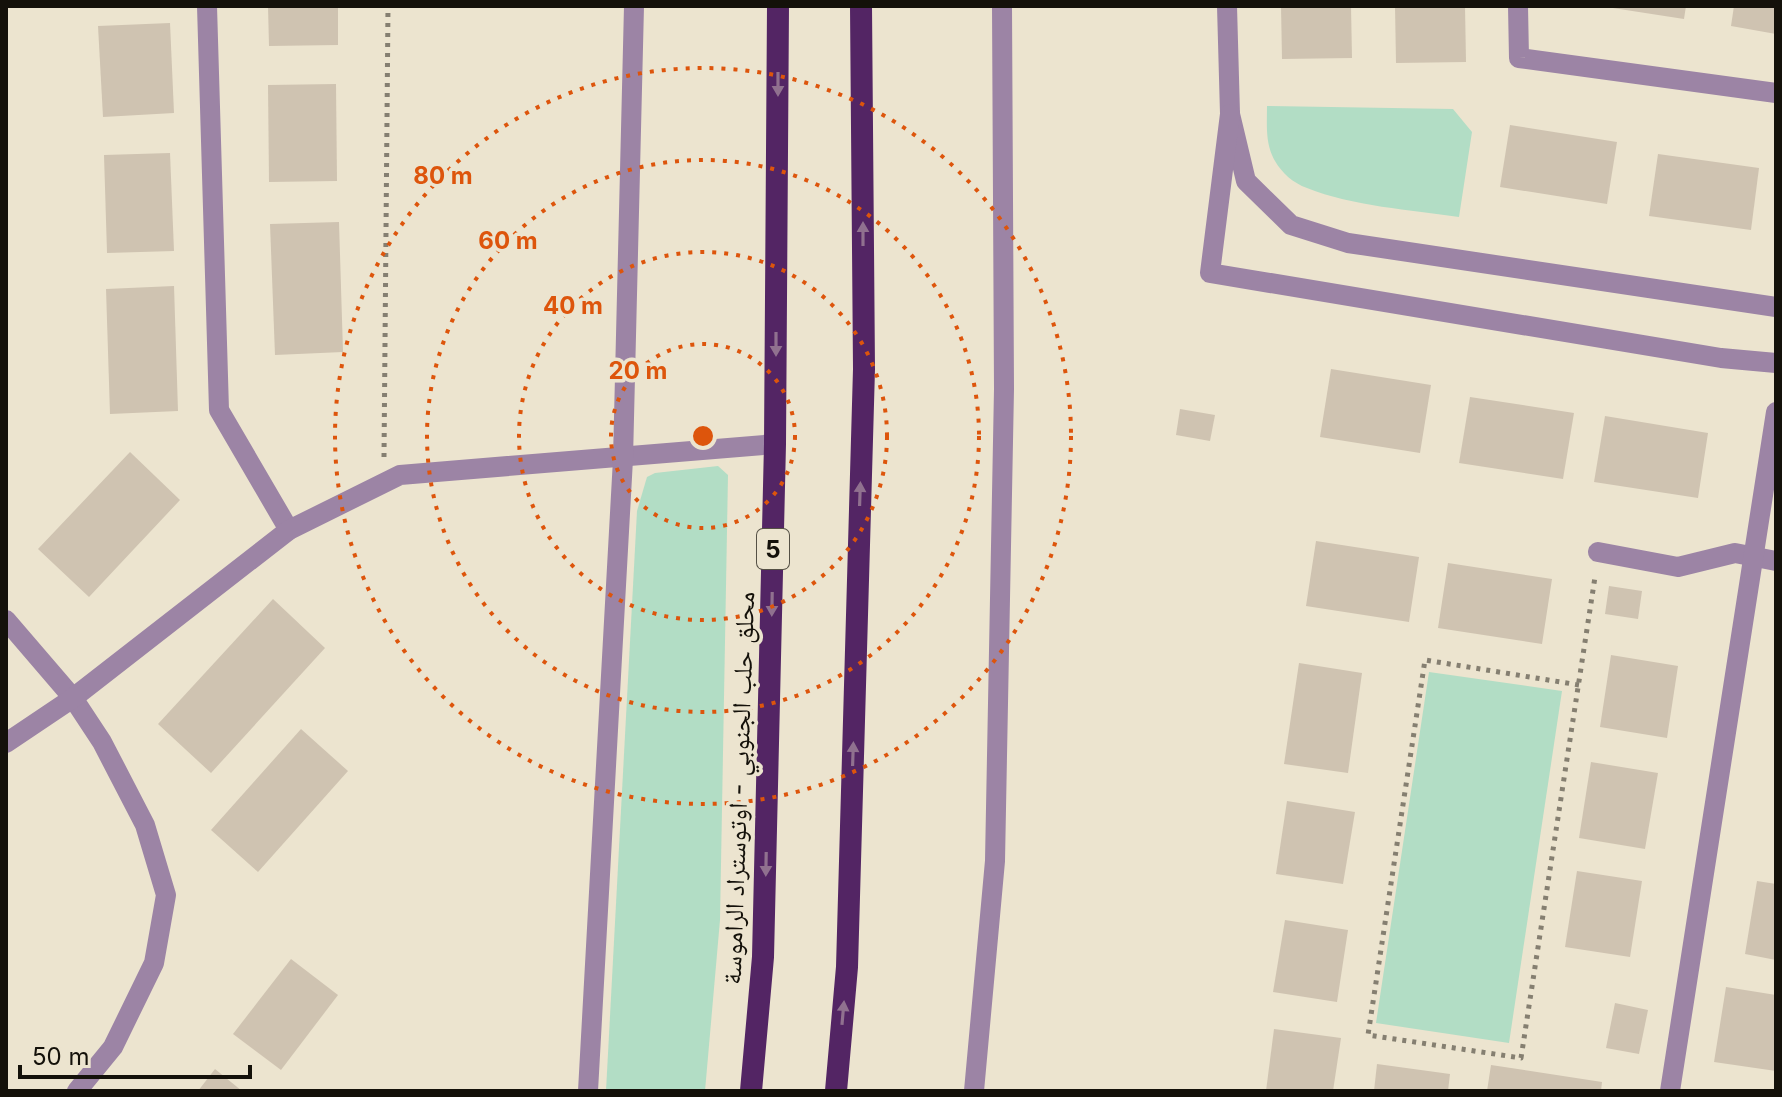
<svg xmlns="http://www.w3.org/2000/svg" width="1782" height="1097" font-family="Inter,'Noto Naskh Arabic',sans-serif">
	<rect width="100%" height="100%" fill="#ece4cf"/>
	<g fill="#b2ddc5">
		<path d="M1267,106L1453,109L1472,132L1459,217C1411,210 1352,206 1307,188C1293,183 1282,173 1275,161C1265,144 1267,125 1267,106Z"/>
		<path d="M718,466L728,475L720,920L705,1091H606L637,511L647,477L655,473Z"/>
		<path d="M1429,672L1562,691L1509,1043L1376,1023Z"/>
	</g>
	<g fill="#cfc3b1">
		<path d="M268,6H338V45L269,46Z"/>
		<path d="M1281,6H1351L1352,58L1282,59Z"/>
		<path d="M1395,6H1465L1466,62L1396,63Z"/>
		<path d="M1600,6H1686L1684,19Z"/>
		<path d="M1734,6H1776V34L1731,26Z"/>
		<path d="M170,23L174,113L103,117L98,26Z"/>
		<path d="M336,84L337,181L269,182L268,85Z"/>
		<path d="M1510,125L1617,142L1607,204L1500,187Z"/>
		<path d="M170,153L174,251L107,253L104,155Z"/>
		<path d="M1658,154L1759,168L1751,230L1649,216Z"/>
		<path d="M339,222L343,352L275,355L270,224Z"/>
		<path d="M174,286L178,411L110,414L106,289Z"/>
		<path d="M1331,369L1431,385L1420,453L1320,437Z"/>
		<path d="M1470,397L1574,413L1563,479L1459,463Z"/>
		<path d="M1180,409L1215,415L1210,441L1176,435Z"/>
		<path d="M1605,416L1708,433L1698,498L1594,482Z"/>
		<path d="M130,452L180,500L89,597L38,549Z"/>
		<path d="M1316,541L1419,557L1409,622L1306,606Z"/>
		<path d="M1448,563L1552,579L1542,644L1438,628Z"/>
		<path d="M1609,586L1642,591L1638,619L1605,614Z"/>
		<path d="M273,599L325,648L211,773L158,724Z"/>
		<path d="M1611,655L1678,666L1667,738L1600,727Z"/>
		<path d="M1299,663L1362,673L1348,773L1284,764Z"/>
		<path d="M301,729L348,771L258,872L211,830Z"/>
		<path d="M1591,762L1658,773L1645,849L1579,838Z"/>
		<path d="M1287,801L1355,812L1343,884L1276,874Z"/>
		<path d="M1577,871L1642,881L1630,957L1565,947Z"/>
		<path d="M1757,881L1776,884V960L1745,954Z"/>
		<path d="M1285,920L1348,930L1337,1002L1273,992Z"/>
		<path d="M291,959L338,995L281,1070L233,1034Z"/>
		<path d="M1726,987L1776,995V1071L1714,1062Z"/>
		<path d="M1615,1003L1648,1010L1639,1054L1606,1048Z"/>
		<path d="M1274,1029L1341,1038L1333,1091H1266Z"/>
		<path d="M1377,1064L1450,1074L1448,1091H1374Z"/>
		<path d="M1491,1065L1602,1082L1601,1091H1487Z"/>
		<path d="M215,1069L242,1091H198Z"/>
	</g>
	<g fill="none" stroke-linecap="round" stroke-linejoin="round">
		<g stroke="#857f71" stroke-width="5" stroke-dasharray="4 6" stroke-linecap="butt">
			<path d="M384,457L388,6"/>
			<path d="M1579,685L1425,660L1368,1035L1521,1058L1595,577"/>
		</g>
		<g stroke="#9c84a5" stroke-width="20">
			<path d="M207,6L219,410L289,530"/>
			<path d="M1227,6L1230,114L1246,181L1291,225L1348,243L1776,307"/>
			<path d="M1518,6L1519,58L1776,93"/>
			<path d="M1230,114L1210,273L1721,358L1776,363"/>
			<path d="M1598,552L1678,567L1735,553L1776,561"/>
			<path d="M6,620L73,698L102,742L145,825L166,895L154,963L113,1047L77,1091"/>
			<path d="M6,743L73,698L289,530L400,475L775,444"/>
			<path d="M588,1091L623,459L634,6"/>
			<path d="M974,1091L995,861L1004,389L1002,6"/>
			<path d="M1670,1091L1776,412"/>
		</g>
		<g stroke="#532564" stroke-width="22">
			<path d="M751,1091L763,957L775,444L778,6"/>
			<path d="M836,1091L847,967L864,369L861,6"/>
		</g>
	</g>
	<defs><path id="oneway-solid" d="M-6-.8H1V-3.2L6.5 0L1 3.2V.8H-6Z" transform="scale(2)"/></defs>
	<g fill="#90718f">
		<use href="#oneway-solid" transform="translate(778 84) rotate(90)"/>
		<use href="#oneway-solid" transform="translate(863 234) rotate(-90)"/>
		<use href="#oneway-solid" transform="translate(776 344) rotate(90)"/>
		<use href="#oneway-solid" transform="translate(860 494) rotate(-88)"/>
		<use href="#oneway-solid" transform="translate(772 604) rotate(91)"/>
		<use href="#oneway-solid" transform="translate(853 754) rotate(-88)"/>
		<use href="#oneway-solid" transform="translate(766 864) rotate(91)"/>
		<use href="#oneway-solid" transform="translate(843 1013) rotate(-85)"/>
	</g>
	<g fill="none" stroke="#dd550c" stroke-width="4" stroke-dasharray="4 8">
		<circle cx="703" cy="436" r="92"/>
		<circle cx="703" cy="436" r="184"/>
		<circle cx="703" cy="436" r="276"/>
		<circle cx="703" cy="436" r="368"/>
	</g>
	<g text-anchor="middle" dominant-baseline="central" stroke-width="7" stroke-linejoin="round" paint-order="stroke">
		<rect fill="#ece4cf" stroke="#555045" stroke-width="2" x="757" y="529" width="32" height="40" rx="6"/>
		<g font-size="24" font-weight="bold" fill="#14110a">
			<text x="773" y="549">5</text>
		</g>
		<g font-size="26" fill="#14110a" stroke="#ece4cf">
			<text transform="translate(738 788) rotate(-88)">محلق حلب الجنوبي - اوتوستراد الراموسة</text>
		</g>
	</g>
	<circle cx="703" cy="436" r="12" fill="#dd550c" stroke="#ece4cf" stroke-width="4"/>
	<g font-size="24" text-anchor="middle" font-weight="bold" fill="#dd550c" stroke="#ece4cf" stroke-width="7" stroke-linejoin="round" paint-order="stroke">
		<text x="443" y="184">80 m</text>
		<text x="508" y="249">60 m</text>
		<text x="573" y="314">40 m</text>
		<text x="638" y="379">20 m</text>
	</g>
	<rect width="1782" height="1097" fill="none" stroke="#14110a" stroke-width="16"/>
	<path d="M20 1065v12h230v-12" fill="none" stroke="#14110a" stroke-width="4"/>
	<text x="32" y="1065" font-size="24" fill="#14110a" stroke="#ece4cf" stroke-width="6" paint-order="stroke">50 m</text>
</svg>
